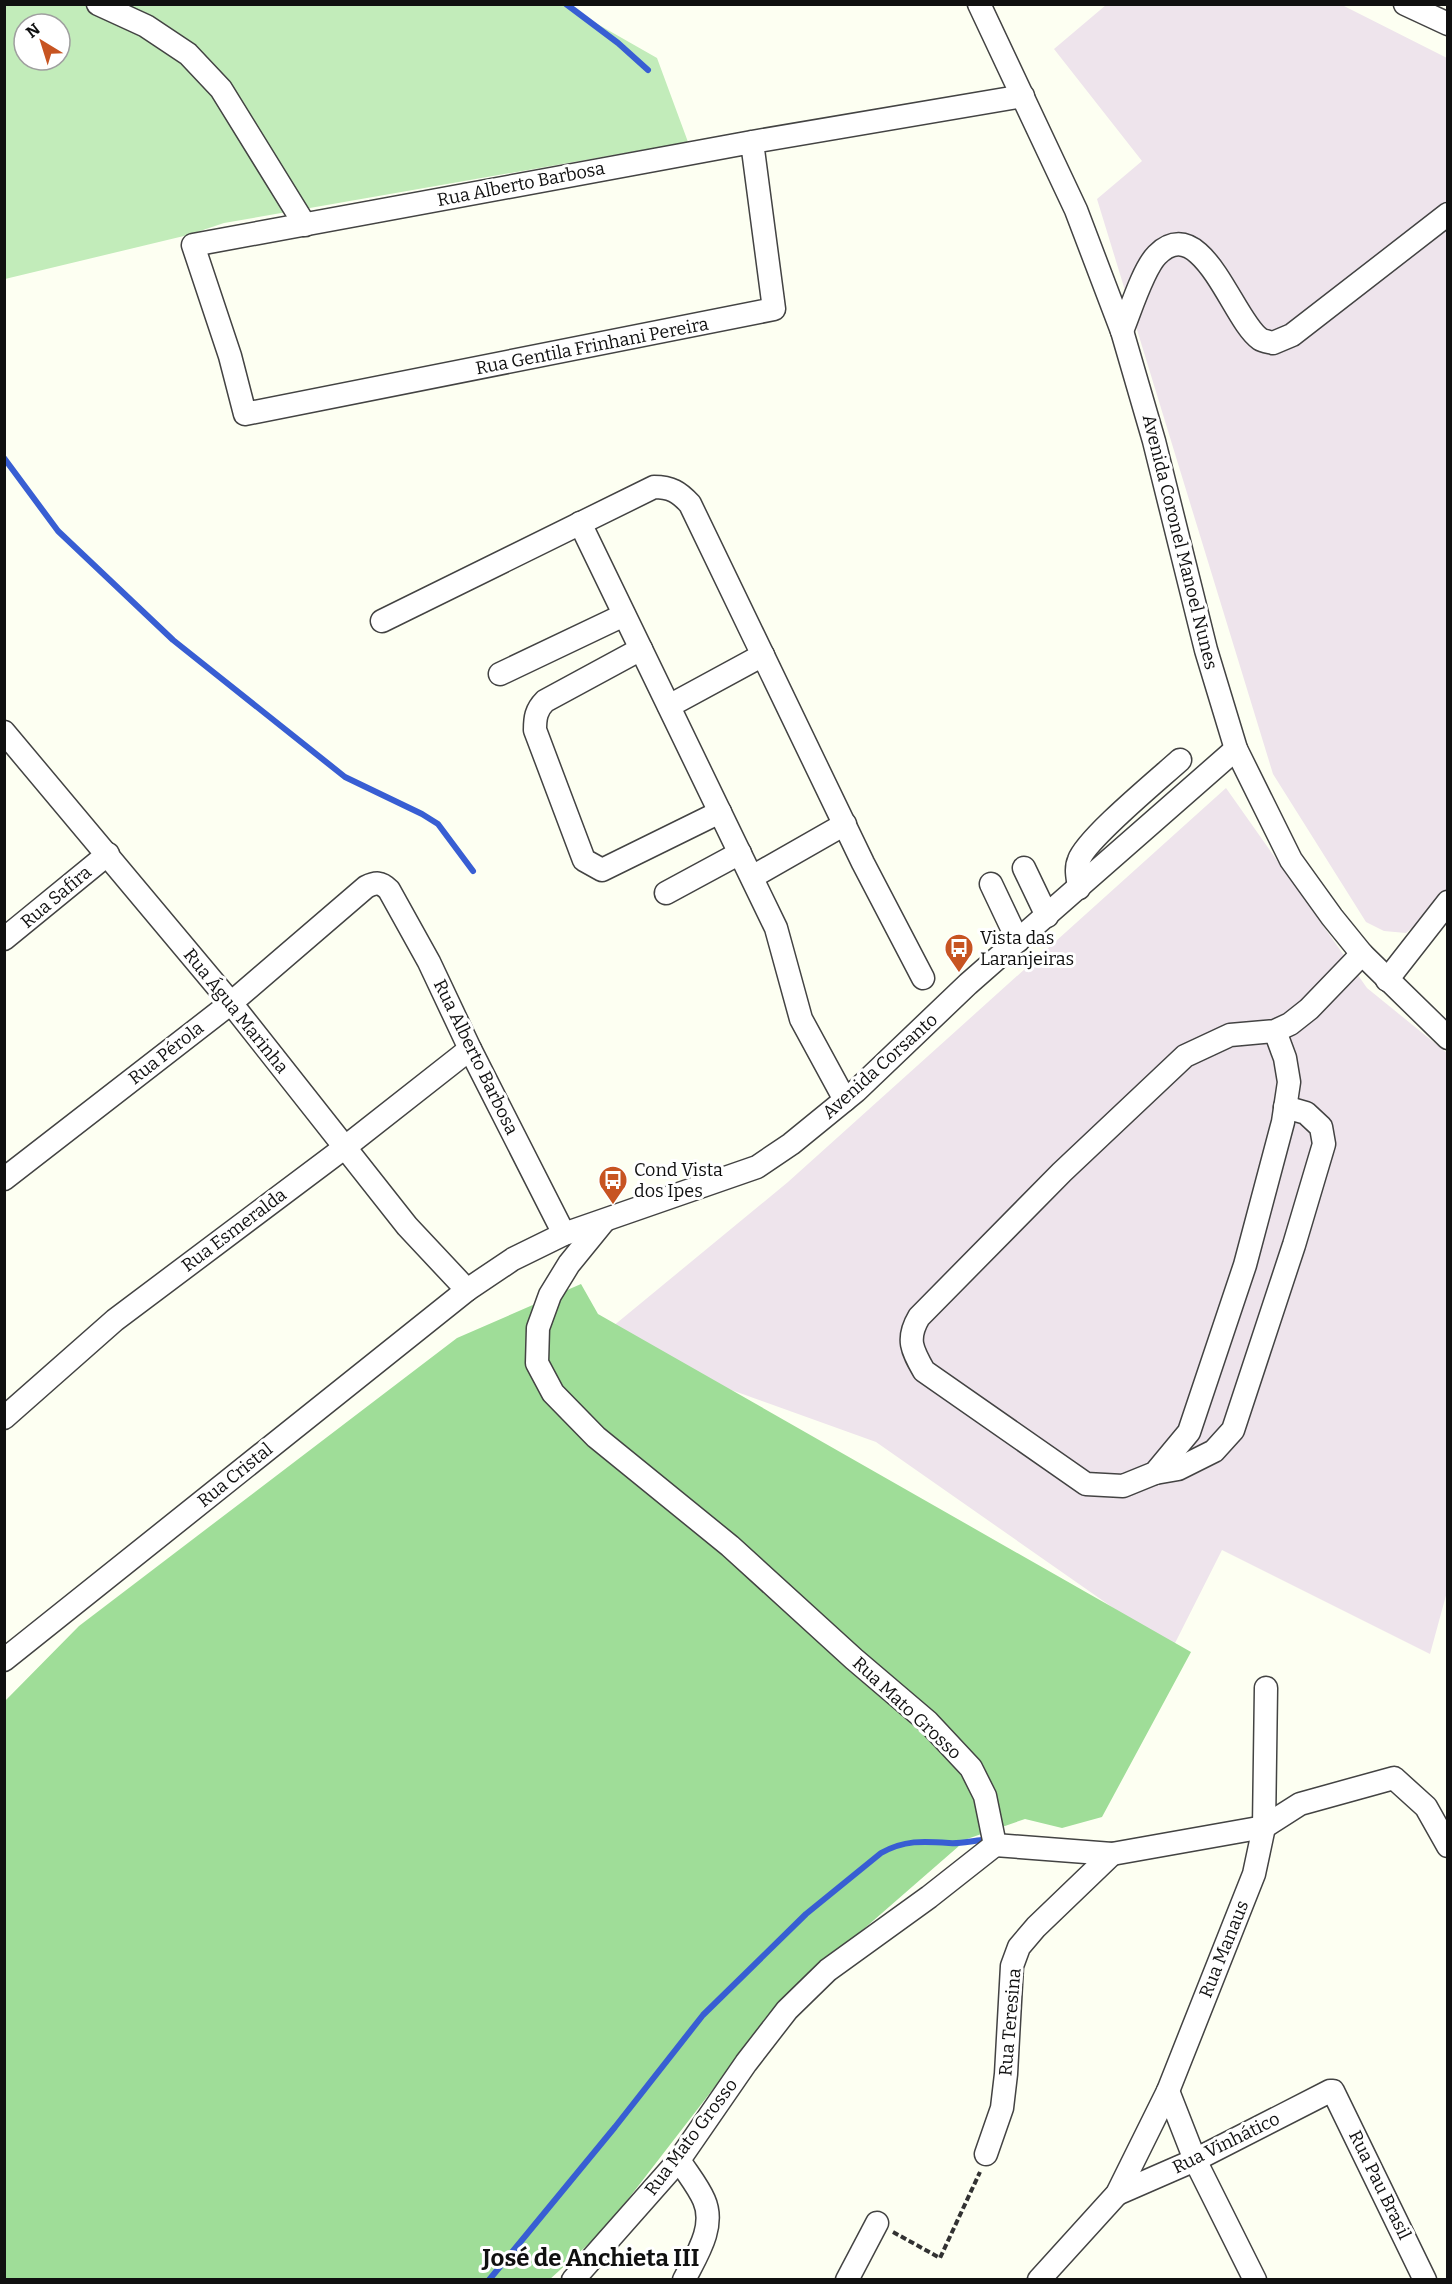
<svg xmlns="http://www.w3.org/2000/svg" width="1452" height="2284" font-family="Bitter,serif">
	<rect width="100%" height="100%" fill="#fdfff2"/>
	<g fill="#eee4ec">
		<path d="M1340,4L1447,58L1448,888L1428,913L1406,933L1384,931L1366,922L1273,774L1097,199L1142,161L1054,49L1106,5Z"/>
		<path d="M1226,788L1367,988L1447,1053L1448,1588L1430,1654L1222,1550L1172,1649L876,1442L595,1341L788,1182Z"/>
	</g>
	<path fill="#c2ecba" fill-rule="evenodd" d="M4,5H564L657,58L688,142L224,223L188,235L5,279ZM24,24H60V60H24Z"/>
	<path fill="#9fdd98" d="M581,1284L598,1314L1191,1652L1102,1817L1062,1828L1025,1819L967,1839L781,2001L605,2229L549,2280L5,2279L4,1702L79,1626L457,1338Z"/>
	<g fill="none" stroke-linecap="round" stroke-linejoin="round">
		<g stroke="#385ed3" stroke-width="6">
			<path d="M566,4L618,43L648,70"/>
			<path d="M4,458L58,531L173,640L345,777L422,814L438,824L473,871"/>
			<path d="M489,2280L615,2127L703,2015L806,1914L881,1853C904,1840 923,1841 949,1843C959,1844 971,1841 982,1840"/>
		</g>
		<g stroke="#434343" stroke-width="25">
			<g id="minor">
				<path d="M98,4L146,26L188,54L221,89L305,225"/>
				<path d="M979,4L1076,210L1122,331L1154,441L1206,650L1236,749L1291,860L1332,917L1362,954L1448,1038"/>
				<path d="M1405,4L1448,24"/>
				<path d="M752,142L774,309L245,414L230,356L193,245L752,142L1023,96"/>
				<path d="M1122,331C1130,312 1143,269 1157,255C1202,210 1233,321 1260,339C1263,341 1269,342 1273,343L1292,335L1448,214"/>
				<path d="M580,523L776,928L801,1019L845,1100"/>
				<path d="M382,621L654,487C671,487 679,492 690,504L863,863L923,978"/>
				<path d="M641,649L545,701C536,710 535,718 535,730L584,860L602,870L720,812"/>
				<path d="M500,674L624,615"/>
				<path d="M669,706L763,655"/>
				<path d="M4,732L231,1003L407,1226L467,1290"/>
				<path d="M1024,868L1047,916"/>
				<path d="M752,877L845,824"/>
				<path d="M991,884L1018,941"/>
				<path d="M1079,888C1078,878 1075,869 1079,860C1086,839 1159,779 1180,760"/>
				<path d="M666,893L740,853"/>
				<path d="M4,939L108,854"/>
				<path d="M1387,980L1448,902"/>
				<path d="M1275,1031L1285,1058L1289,1082L1283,1122L1245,1265L1189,1432L1155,1473L1123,1486L1086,1484L924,1371C912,1350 906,1339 919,1317L1062,1172L1185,1056L1230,1035L1275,1031L1290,1024L1309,1009L1362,954"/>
				<path d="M4,1179L231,1003L366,887C376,882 381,882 389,890L429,962L470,1049L564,1234"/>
				<path d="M604,1221L569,1264L550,1295L538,1328L537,1363L553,1393L596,1437L730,1546L854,1659L928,1722L971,1768L985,1796L995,1845"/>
				<path d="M4,1418L115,1320L344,1148L470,1049"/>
				<path d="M1155,1473L1178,1469L1214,1451L1233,1430L1294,1245L1324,1144L1321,1127L1306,1113L1285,1107"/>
				<path d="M4,1660L467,1290L513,1259L564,1234L757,1167L791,1144L856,1091L968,984L1236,749"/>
				<path d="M995,1845L1112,1854L1264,1827L1300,1804L1394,1778L1426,1807L1448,1846"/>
				<path d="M1168,2091L1195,2160L1255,2280"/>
				<path d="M986,2154L1002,2108L1006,2074L1012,1966L1019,1947L1036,1927L1112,1854"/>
				<path d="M679,2160C687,2173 698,2186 704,2200C716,2227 696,2256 684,2280"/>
				<path d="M1117,2194L1195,2160L1330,2091H1333L1425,2280"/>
				<path d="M573,2280L679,2160L746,2063L787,2010L828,1970L929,1897L995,1845"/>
				<path d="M847,2280L877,2223"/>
				<path d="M1039,2280L1117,2194L1168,2091L1254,1874L1264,1827L1266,1688"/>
			</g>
		</g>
		<path stroke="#323232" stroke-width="4" stroke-dasharray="6 3" stroke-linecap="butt" d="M893,2232L940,2258L980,2172"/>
		<use href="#minor" stroke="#fff" stroke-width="22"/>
	</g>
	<defs>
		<g id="bus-pin" transform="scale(1.5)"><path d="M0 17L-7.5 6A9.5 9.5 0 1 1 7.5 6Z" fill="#c75421" stroke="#fff"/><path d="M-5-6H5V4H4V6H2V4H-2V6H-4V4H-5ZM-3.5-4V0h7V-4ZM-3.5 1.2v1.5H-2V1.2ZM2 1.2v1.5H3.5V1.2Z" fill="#fff"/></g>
	</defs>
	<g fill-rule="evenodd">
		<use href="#bus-pin" x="959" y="948"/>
		<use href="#bus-pin" x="613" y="1180"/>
	</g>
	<g text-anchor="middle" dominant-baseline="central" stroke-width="6" stroke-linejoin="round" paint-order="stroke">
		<g font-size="18" fill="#101010" stroke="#fff">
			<text transform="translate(521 184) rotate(-11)">Rua Alberto Barbosa</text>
			<text transform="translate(592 346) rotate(-11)">Rua Gentila Frinhani Pereira</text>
			<text transform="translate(1180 542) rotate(76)">Avenida Coronel Manoel Nunes</text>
			<text transform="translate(56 897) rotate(-40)">Rua Safira</text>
			<text transform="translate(236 1011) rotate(51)">Rua Água Marinha</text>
			<text transform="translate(166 1053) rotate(-38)">Rua Pérola</text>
			<text transform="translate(476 1057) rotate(64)">Rua Alberto Barbosa</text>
			<text transform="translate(880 1066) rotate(-42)">Avenida Corsanto</text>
			<text transform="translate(234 1230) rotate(-37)">Rua Esmeralda</text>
			<text transform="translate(235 1475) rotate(-39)">Rua Cristal</text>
			<text transform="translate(907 1708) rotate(43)">Rua Mato Grosso</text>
			<text transform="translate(1224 1949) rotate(-68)">Rua Manaus</text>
			<text transform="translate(1010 2022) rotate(-85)">Rua Teresina</text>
			<text transform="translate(691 2137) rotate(-53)">Rua Mato Grosso</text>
			<text transform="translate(1226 2143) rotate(-26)">Rua Vinhático</text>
			<text transform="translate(1380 2185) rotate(64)">Rua Pau Brasil</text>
		</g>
		<g font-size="18" fill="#101010" stroke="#fff" text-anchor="start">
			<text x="980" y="938">Vista das<tspan x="980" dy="21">Laranjeiras</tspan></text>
			<text x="634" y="1170">Cond Vista<tspan x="634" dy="21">dos Ipes</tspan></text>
		</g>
		<g font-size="24" font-weight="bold" fill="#101010" stroke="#fff">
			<text x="591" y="2258">José de Anchieta III</text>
		</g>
	</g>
	<rect width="1452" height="2284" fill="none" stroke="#101010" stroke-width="12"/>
	<g transform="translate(42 42) rotate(322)"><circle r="28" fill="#ffffff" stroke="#9f9f9f" stroke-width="1.5"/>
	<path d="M0-4.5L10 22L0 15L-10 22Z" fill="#c75421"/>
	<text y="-9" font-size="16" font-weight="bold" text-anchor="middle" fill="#101010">N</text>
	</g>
</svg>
